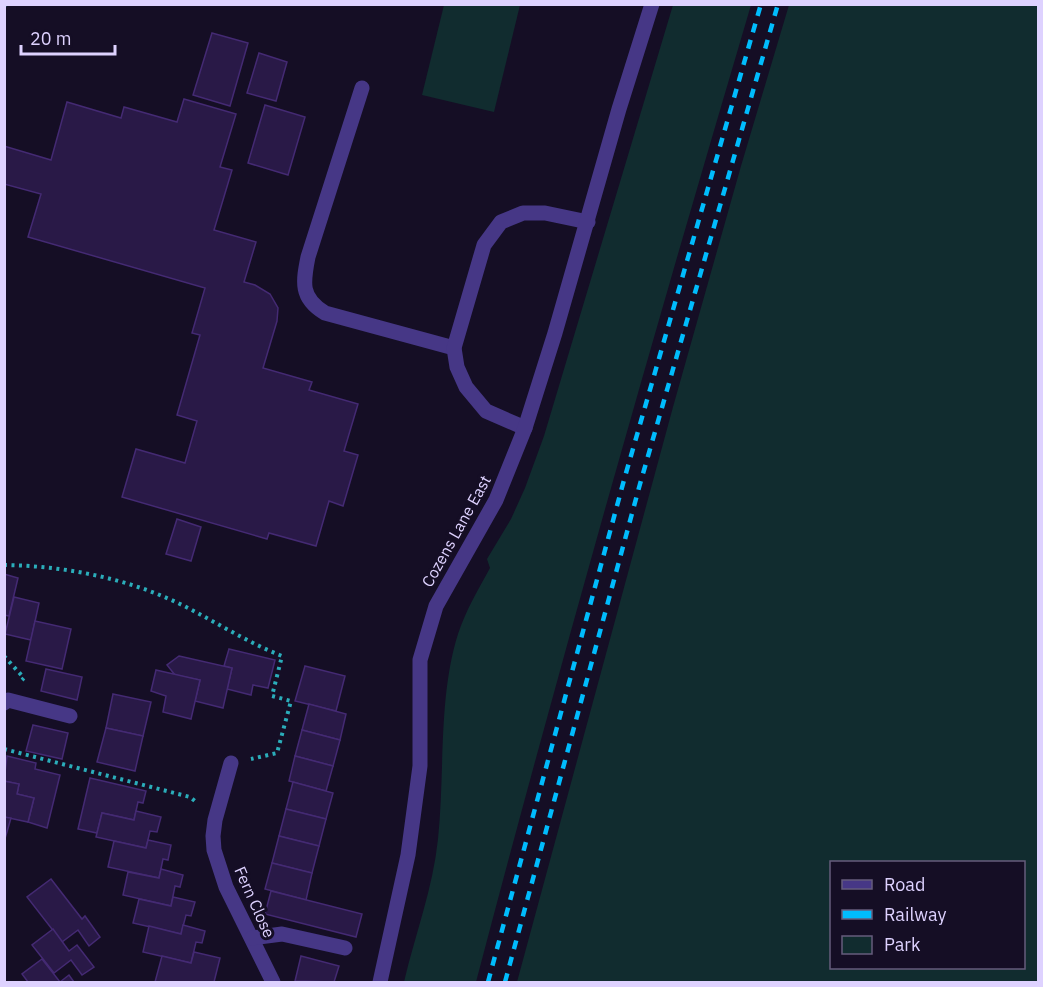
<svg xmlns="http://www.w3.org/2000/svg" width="1043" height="987" font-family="'IBM Plex Sans',sans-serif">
	<rect width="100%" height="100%" fill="#150e25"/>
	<g fill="#112c2f" fill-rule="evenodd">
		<path d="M444,5H520L494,112L422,95Z"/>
		<path d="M673,5H751C655,329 562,655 476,982H404C415,935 433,888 438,839C445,773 438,697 458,634C466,610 478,590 490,568L487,559L511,519L525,488L544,436Z"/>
		<path d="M789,5H1038V982H517L673,407L741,166ZM1024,862V968H832V862Z"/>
	</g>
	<g fill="#291947" stroke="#442a73" stroke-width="1.5">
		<path d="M212,33L248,43L230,106L193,95Z"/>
		<path d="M259,53L287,62L276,101L247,93Z"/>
		<path d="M184,99L236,114L220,167L232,170L214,230L256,242L244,282L255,285L270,294L278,308L277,321L263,368L312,382L309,390L358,404L344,451L358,455L343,506L329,501L316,546L269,533L267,539L122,497L136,449L185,463L197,421L177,415L200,335L192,333L205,288L28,237L41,194L4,184V146L51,160L67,102L121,118L124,107L177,122Z"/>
		<path d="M265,105L305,117L288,175L248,163Z"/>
		<path d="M177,519L201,527L191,561L166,554Z"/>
		<path d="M4,574L18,578L9,616L4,615Z"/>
		<path d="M14,597L39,603L31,640L5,634Z"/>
		<path d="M35,621L71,629L62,669L26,661Z"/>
		<path d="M229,649L275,660L268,688L253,685L251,695L227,689L232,668L224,666Z"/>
		<path d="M179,656L232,668L223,708L195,701L200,680L175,675L167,665Z"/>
		<path d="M305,666L345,676L336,711L295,701Z"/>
		<path d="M46,669L82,677L77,700L41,691Z"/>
		<path d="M156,670L200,680L191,719L163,712L166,696L151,691Z"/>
		<path d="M113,694L151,702L143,736L106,728Z"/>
		<path d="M309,704L346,714L340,740L302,730Z"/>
		<path d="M33,725L68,733L62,759L26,751Z"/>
		<path d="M106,728L143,736L135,771L97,762Z"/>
		<path d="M302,730L340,740L333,766L295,756Z"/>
		<path d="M7,756L36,763L35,769L60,775L47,828L28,822L34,798L17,794L19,784L4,781Z"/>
		<path d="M295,756L333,766L326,791L289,781Z"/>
		<path d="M90,778L146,791L143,803L138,802L134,820L102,813L97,833L78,829Z"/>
		<path d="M4,781L19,784L17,794L34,798L28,822L4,817Z"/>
		<path d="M293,782L333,793L326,819L286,809Z"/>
		<path d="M286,809L326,819L319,846L279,836Z"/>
		<path d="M136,811L161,817L157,832L150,831L146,848L96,837L102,813L134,820Z"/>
		<path d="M4,817L11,818L4,842Z"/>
		<path d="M279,836L319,846L312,873L272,863Z"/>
		<path d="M148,840L171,845L168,860L163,859L159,878L108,867L114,841L146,848Z"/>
		<path d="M272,863L312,873L306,900L265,889Z"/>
		<path d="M161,869L183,875L180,887L175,886L171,906L123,895L128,872L159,878Z"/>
		<path d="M51,879L82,919L85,916L100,937L89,946L78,930L62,942L27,897Z"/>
		<path d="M271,891L362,914L356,937L265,914Z"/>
		<path d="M173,897L195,902L191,916L186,915L181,934L133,923L139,899L171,906Z"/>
		<path d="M183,925L205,931L202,943L196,942L191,963L143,952L149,926L181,934Z"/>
		<path d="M53,929L69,951L77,945L94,967L82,975L71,960L54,973L32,945Z"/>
		<path d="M194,952L220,958L214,982H155L162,956L191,963Z"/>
		<path d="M301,956L339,966L334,982L295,981Z"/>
		<path d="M42,959L60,982L69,975L74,982H28L22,974Z"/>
	</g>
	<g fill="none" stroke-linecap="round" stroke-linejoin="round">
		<g stroke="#2badba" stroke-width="4" stroke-dasharray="3 4.5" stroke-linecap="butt">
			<path d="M4,7L5,4"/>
			<path d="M4,565C67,566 132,579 188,608C219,624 249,643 282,656L272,696L291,701L277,753L251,759"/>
			<path d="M4,656L24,678L22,680"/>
			<path d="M4,749L190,797L195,801"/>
		</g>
		<g stroke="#463786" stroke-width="15">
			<path d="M362,88L308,257C303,282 300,298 325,313L454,348"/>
			<path d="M525,428L486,411L466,387L457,367L454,348L484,245L501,222L523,213H545L588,222"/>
			<path d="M4,703L8,700L70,716"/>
			<path d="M231,763L215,820L213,836L214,850L226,887L273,982"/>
			<path d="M252,938L282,934L345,948"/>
			<path d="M380,982L408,855L420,766V660L436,606L496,500L525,428L555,333L619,109L652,4"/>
		</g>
		<g stroke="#00bcfd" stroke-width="4.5" stroke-dasharray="9 8" stroke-linecap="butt">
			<path d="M488,982L624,480L761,4"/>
			<path d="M505,982L640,484L778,4"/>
		</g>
	</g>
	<g text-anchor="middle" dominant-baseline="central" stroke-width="6" stroke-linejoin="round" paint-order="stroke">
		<g font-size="16" fill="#ded2ff" stroke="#150e25">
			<text transform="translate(456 531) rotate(-61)">Cozens Lane East</text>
			<text transform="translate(255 902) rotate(66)">Fern Close</text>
		</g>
	</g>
	<rect width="1043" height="987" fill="none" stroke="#ded2ff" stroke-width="12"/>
	<rect x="830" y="861" width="195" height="108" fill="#150e25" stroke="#655c7c" stroke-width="1.5"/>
	<rect x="842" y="880" width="30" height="9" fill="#463786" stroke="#655c7c" stroke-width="1.5"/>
	<text x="884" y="891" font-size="18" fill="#ded2ff">Road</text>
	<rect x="842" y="910" width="30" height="9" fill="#00bcfd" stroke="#655c7c" stroke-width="1.5"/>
	<text x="884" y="921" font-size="18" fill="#ded2ff">Railway</text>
	<rect x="842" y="936" width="30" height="18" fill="#112c2f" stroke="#655c7c" stroke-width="1.5"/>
	<text x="884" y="951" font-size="18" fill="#ded2ff">Park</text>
	<path d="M21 45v9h94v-9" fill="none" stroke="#ded2ff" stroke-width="3"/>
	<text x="30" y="45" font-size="18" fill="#ded2ff" stroke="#150e25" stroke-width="4.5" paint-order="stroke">20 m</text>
</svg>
